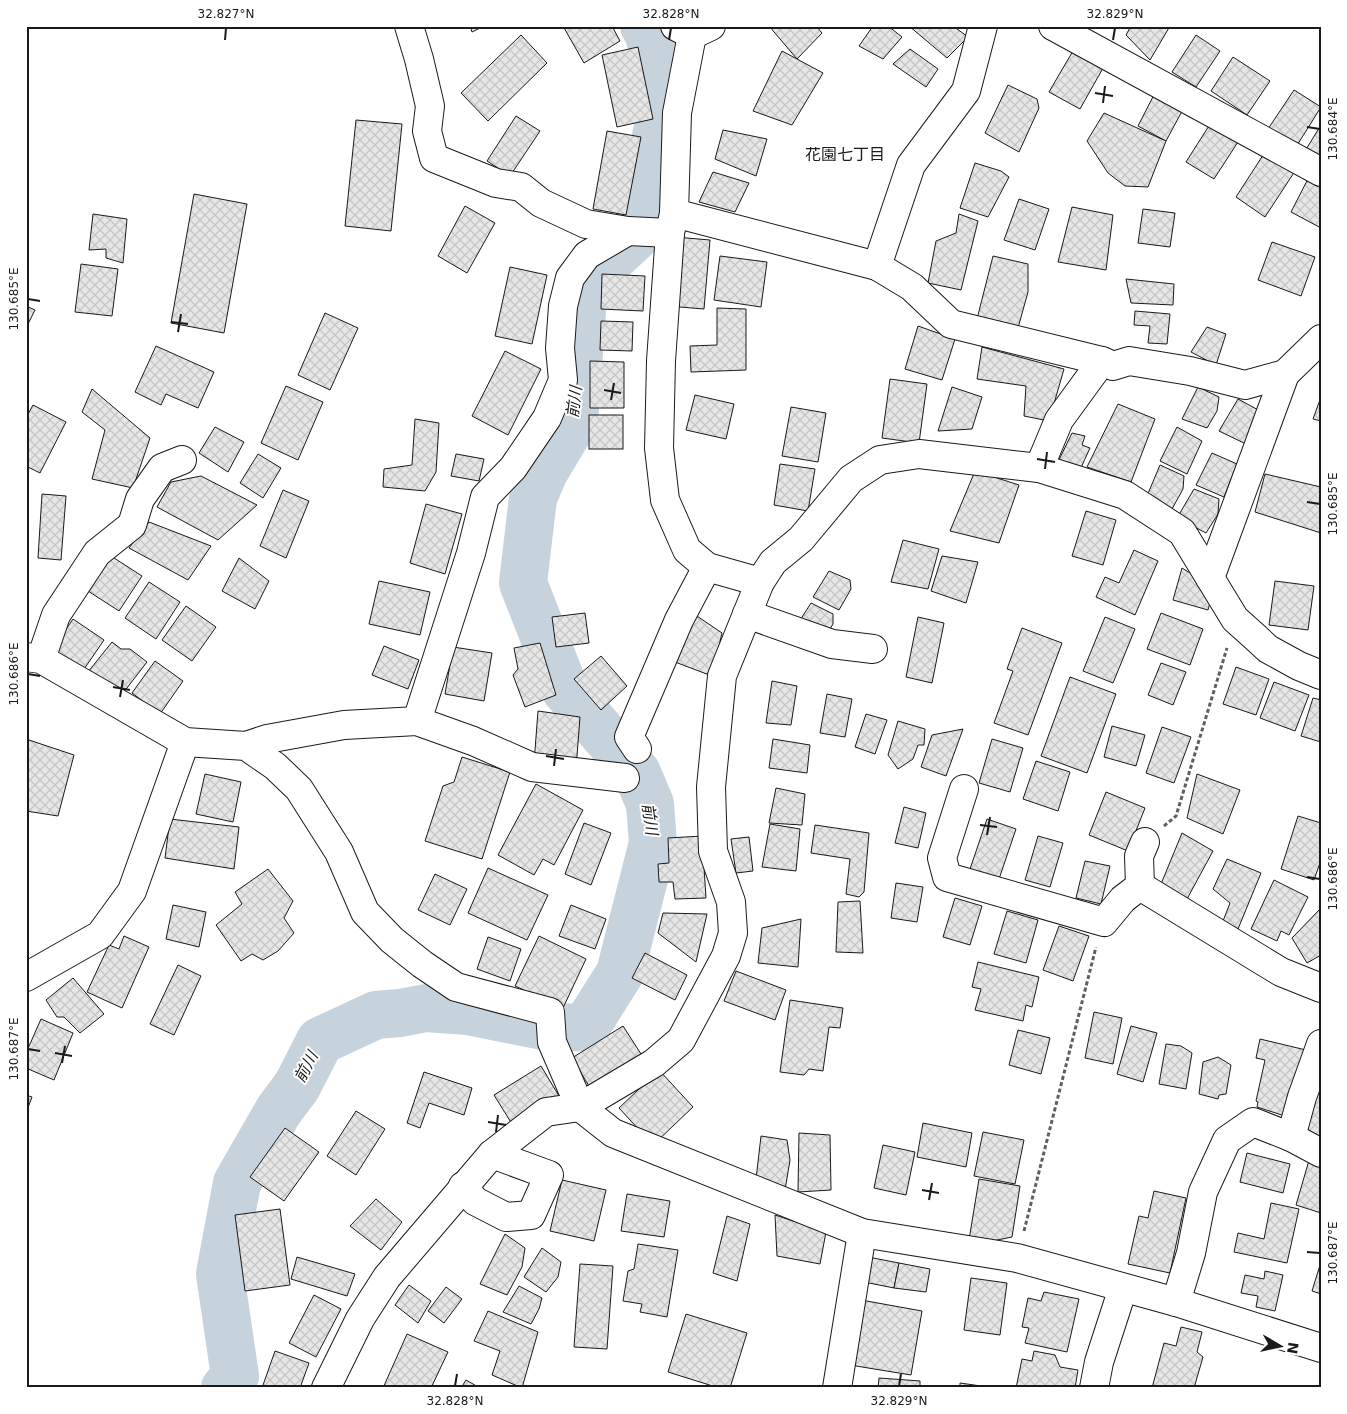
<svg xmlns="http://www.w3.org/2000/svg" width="1347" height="1414" font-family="'DejaVu Sans','Noto Sans JP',sans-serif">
	<defs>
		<pattern id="building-cross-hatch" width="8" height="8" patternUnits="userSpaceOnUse" patternTransform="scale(1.25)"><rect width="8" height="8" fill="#e6e6e6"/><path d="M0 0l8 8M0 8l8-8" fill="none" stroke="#c5c5c5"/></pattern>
	</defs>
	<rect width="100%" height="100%" fill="#fff"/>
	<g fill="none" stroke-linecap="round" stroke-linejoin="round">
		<path stroke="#c6d2dc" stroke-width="48" d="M225,1388L235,1376L220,1274L237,1183L279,1110L297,1086L320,1041L376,1015L400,1013L426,1008L468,1011L553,1028L586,1027L620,973L653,843L650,804L637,773L564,688L523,583L533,498L544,472L574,422L584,284L636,236L666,87L647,30L644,26"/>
	</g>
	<g fill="url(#building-cross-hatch)" stroke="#1a1a1a">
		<path d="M470,26H484L472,32Z"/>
		<path d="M563,26H612L620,41L584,63Z"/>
		<path d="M769,26H816L822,33L797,59Z"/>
		<path d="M873,26H888L902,37L883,59L859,46Z"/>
		<path d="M909,26H953L968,37L947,58Z"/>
		<path d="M1131,26H1170L1150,60L1126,35Z"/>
		<path d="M521,35L547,63L488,121L461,93Z"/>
		<path d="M1196,35L1220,51L1196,87L1172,72Z"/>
		<path d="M1077,44L1107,61L1080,109L1049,92Z"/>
		<path d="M638,47L653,119L617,127L602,55Z"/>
		<path d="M910,49L938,69L926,87L893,64Z"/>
		<path d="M782,51L823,73L792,125L753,111Z"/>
		<path d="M1233,57L1270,81L1247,115L1211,91Z"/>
		<path d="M1008,85L1037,99L1039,108L1019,152L985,133Z"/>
		<path d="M1159,85L1188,100L1166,141L1138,126Z"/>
		<path d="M1294,90L1321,107L1296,147L1268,129Z"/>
		<path d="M1219,110L1247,128L1214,179L1186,162Z"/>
		<path d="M1104,113L1166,141L1148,187L1125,186L1108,173L1087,141Z"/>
		<path d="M516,116L540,131L510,176L487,161Z"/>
		<path d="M356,120L402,124L391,231L345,226Z"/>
		<path d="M1321,125V161L1305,151Z"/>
		<path d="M723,130L767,139L756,176L715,159Z"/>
		<path d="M607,131L641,137L626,215L593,209Z"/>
		<path d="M1267,149L1297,168L1265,217L1236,197Z"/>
		<path d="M975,163L1001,171L1009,177L988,217L960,208Z"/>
		<path d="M713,172L749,183L735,212L699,202Z"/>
		<path d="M1311,173L1321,178V228L1291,212Z"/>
		<path d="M194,194L247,204L224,333L171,323Z"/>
		<path d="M1019,199L1049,209L1035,250L1004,240Z"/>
		<path d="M465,206L495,223L467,273L438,256Z"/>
		<path d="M1072,207L1113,215L1106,270L1058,262Z"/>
		<path d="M1143,209L1175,213L1170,247L1138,243Z"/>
		<path d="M93,214L127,219L123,263L106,258V249L89,250Z"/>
		<path d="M959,214L978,221L961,290L928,283L936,241L956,233Z"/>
		<path d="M675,237L710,240L704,309L668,306Z"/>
		<path d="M1272,242L1315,257L1301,296L1258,280Z"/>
		<path d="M720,256L767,262L761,307L714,300Z"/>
		<path d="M993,256L1028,264V292L1018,328L977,319Z"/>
		<path d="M81,264L118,269L112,316L75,312Z"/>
		<path d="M510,267L547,275L532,344L495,336Z"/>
		<path d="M602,274L645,276L643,311L601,309Z"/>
		<path d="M1126,279L1174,284L1173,305L1131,303Z"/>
		<path d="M26,306L35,310L26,328Z"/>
		<path d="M717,308L746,309V370L691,372L690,346L717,345Z"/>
		<path d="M1135,311L1170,314L1167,344L1148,343L1150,326L1134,325Z"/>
		<path d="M325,313L358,328L330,390L298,375Z"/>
		<path d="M601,321L633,322L632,351L600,350Z"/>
		<path d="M918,326L955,339L942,380L905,369Z"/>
		<path d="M1207,327L1226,334L1216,365L1191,352Z"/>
		<path d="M156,346L214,372L198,408L166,394L161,405L135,392Z"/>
		<path d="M982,347L1064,369L1049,421L1024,416L1026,386L977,379Z"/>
		<path d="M505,351L541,369L508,435L472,416Z"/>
		<path d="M590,361L624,362V408H590Z"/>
		<path d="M890,379L927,384L919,443L882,438Z"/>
		<path d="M286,386L323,402L298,460L261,443Z"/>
		<path d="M952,387L982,397L972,429L938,431Z"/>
		<path d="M1198,387L1219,397L1217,411L1207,428L1182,419Z"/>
		<path d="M92,389L150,438L133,488L92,479L105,430L82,412Z"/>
		<path d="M695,395L734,404L726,439L686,430Z"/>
		<path d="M1321,397V421L1313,419Z"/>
		<path d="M1238,399L1262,412L1248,445L1219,431Z"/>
		<path d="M1118,404L1155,419L1131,482L1087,467Z"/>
		<path d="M33,405L66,422L40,473L26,466V418Z"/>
		<path d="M791,407L826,413L818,462L782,456Z"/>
		<rect x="589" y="415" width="34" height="34"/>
		<path d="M415,419L439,423L436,472L425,491L383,487L384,469L412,465Z"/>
		<path d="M215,427L244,442L228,472L199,453Z"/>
		<path d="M1177,427L1202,441L1187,474L1160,461Z"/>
		<path d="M1072,433L1085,436L1082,445L1090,448L1079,472L1057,464Z"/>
		<path d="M1212,453L1237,464L1224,497L1196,485Z"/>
		<path d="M258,454L281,468L263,498L240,483Z"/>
		<path d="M456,454L484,459L479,481L451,476Z"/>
		<path d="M780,464L815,469L808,511L774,505Z"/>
		<path d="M1160,465L1184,476L1183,489L1172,509L1147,496Z"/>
		<path d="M975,471L1019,485L999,543L950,531Z"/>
		<path d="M1265,474L1321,487V533L1255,512Z"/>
		<path d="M201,476L257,505L218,540L157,507L171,482Z"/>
		<path d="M1194,489L1219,499L1218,514L1206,533L1177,518Z"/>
		<path d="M283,490L309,501L286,558L260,546Z"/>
		<path d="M42,494L66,496L61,560L38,558Z"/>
		<path d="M426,504L462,514L445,574L410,563Z"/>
		<path d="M1086,511L1116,520L1103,565L1072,556Z"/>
		<path d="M149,522L211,546L188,580L129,548Z"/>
		<path d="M903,540L939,549L928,589L891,582Z"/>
		<path d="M1134,550L1158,561L1135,615L1096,597L1105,577L1119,583Z"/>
		<path d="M111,556L142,576L119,611L88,591Z"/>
		<path d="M942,556L978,562L966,603L931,591Z"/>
		<path d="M239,558L269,581L255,609L222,591Z"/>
		<path d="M1182,568L1214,588L1208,610L1173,600Z"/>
		<path d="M829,571L850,580L851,589L839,610L813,597Z"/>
		<path d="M379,581L430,592L420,635L369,624Z"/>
		<path d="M1275,581L1314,586L1308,630L1269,625Z"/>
		<path d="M149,582L180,602L156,639L125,618Z"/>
		<path d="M811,603L833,614V624L825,637L797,625Z"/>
		<path d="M186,606L216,627L192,661L162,640Z"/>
		<path d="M585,613L589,643L556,647L552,617Z"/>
		<path d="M1161,613L1203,629L1190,665L1147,649Z"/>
		<path d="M694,614L722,633L712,676L675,662Z"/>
		<path d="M918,617L944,623L932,683L906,677Z"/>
		<path d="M1105,617L1135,629L1113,683L1083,671Z"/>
		<path d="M73,619L104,640L80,675L50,653Z"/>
		<path d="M1022,628L1062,643L1028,735L994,723L1013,671L1007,669Z"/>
		<path d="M112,642L121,649H130L147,662L120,697L88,672Z"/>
		<path d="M540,643L556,695L525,707L513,675L518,669L514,648Z"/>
		<path d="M384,646L419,660L408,689L372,675Z"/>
		<path d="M453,647L492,653L484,701L445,694Z"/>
		<path d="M601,656L627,686L601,710L574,679Z"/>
		<path d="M155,661L183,681L160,714L132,693Z"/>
		<path d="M1161,663L1186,672L1173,705L1148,695Z"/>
		<path d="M1236,667L1269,679L1256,715L1223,704Z"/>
		<path d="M1070,677L1116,694L1087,773L1041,756Z"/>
		<path d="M772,681L797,686L791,725L766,723Z"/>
		<path d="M1274,682L1309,695L1295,731L1260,718Z"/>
		<path d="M827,694L852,699L845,737L820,733Z"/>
		<path d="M1313,698L1321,700V742L1301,736Z"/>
		<path d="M538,711L580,717L576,769L534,763Z"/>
		<path d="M866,714L887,720L875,754L855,747Z"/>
		<path d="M898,721L925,729L924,745H918L913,759L898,769L888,755Z"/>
		<path d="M1112,726L1145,735L1136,766L1104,757Z"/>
		<path d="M1162,727L1191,737L1174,783L1146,773Z"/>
		<path d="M963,729L946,776L921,767L932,735Z"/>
		<path d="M26,739L74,755L58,816L26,811Z"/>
		<path d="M773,739L810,745L807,773L769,768Z"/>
		<path d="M992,739L1023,748L1010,792L979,783Z"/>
		<path d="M462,757L510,772L482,859L425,841L443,786L454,782Z"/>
		<path d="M1036,761L1070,772L1058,811L1023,799Z"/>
		<path d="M205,774L241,782L233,822L196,814Z"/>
		<path d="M1197,774L1240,790L1223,834L1187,818Z"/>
		<path d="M536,784L583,810L554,865L543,859L534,875L498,855Z"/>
		<path d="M776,788L805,794L802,825L769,823Z"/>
		<path d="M1106,792L1145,808L1128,851L1089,835Z"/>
		<path d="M904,807L926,813L918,848L895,843Z"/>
		<path d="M1298,816L1321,823V860L1314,880L1281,869Z"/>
		<path d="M170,819L239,827L234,869L165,858Z"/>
		<path d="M987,819L1016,829L999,879L970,869Z"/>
		<path d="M584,823L611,833L591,885L565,874Z"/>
		<path d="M770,824L800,829L796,871L762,867Z"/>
		<path d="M815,825L869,833L864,892L859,897L846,894L850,859L811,853Z"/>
		<path d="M1182,833L1213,851L1187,899L1161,884Z"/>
		<path d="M702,836L706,898L675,899L673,882H659L658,864L669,863L668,838Z"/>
		<path d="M1038,836L1063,843L1050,887L1025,880Z"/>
		<path d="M749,837L753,871L736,873L731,839Z"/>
		<path d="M1227,859L1261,873L1238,929L1223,921L1230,903L1213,889Z"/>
		<path d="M1085,861L1110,866L1101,904L1076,898Z"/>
		<path d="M488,868L548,895L527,940L468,913Z"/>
		<path d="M268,869L293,901L284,918L294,933L278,951L263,960L252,954L241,961L216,925L242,904L235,892Z"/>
		<path d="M435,874L467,889L450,925L418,910Z"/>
		<path d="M1274,880L1308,897L1289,935L1281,931L1277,941L1251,929Z"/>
		<path d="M896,883L923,887L917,922L891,918Z"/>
		<path d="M955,898L982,906L970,945L943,937Z"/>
		<path d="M860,901L863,953L836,952L838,902Z"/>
		<path d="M173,905L206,912L199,947L166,939Z"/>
		<path d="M571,905L606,919L595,949L559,936Z"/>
		<path d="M1321,908V955L1307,963L1292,938Z"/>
		<path d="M1007,911L1038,920L1026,963L994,954Z"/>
		<path d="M663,913L707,914L696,962L658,933Z"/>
		<path d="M801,919L798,967L758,963L762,928Z"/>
		<path d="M1059,926L1089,936L1073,981L1043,970Z"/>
		<path d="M124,936L149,947L122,1008L87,992L109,945L119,949Z"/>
		<path d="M539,936L586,959L563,1008L515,986Z"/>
		<path d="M488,937L521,949L510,981L477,969Z"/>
		<path d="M645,953L687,975L675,1000L632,978Z"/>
		<path d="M978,962L1039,977L1032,1007L1026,1005L1023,1021L975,1010L981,989L972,987Z"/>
		<path d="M178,965L201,976L174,1035L150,1024Z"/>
		<path d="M736,971L786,990L775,1020L724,1001Z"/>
		<path d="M73,978L104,1014L80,1033L64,1017H57L46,1000Z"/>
		<path d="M790,1000L843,1008L840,1028L829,1027L823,1071L809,1069L804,1075L780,1072Z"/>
		<path d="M1094,1012L1122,1018L1113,1064L1085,1058Z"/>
		<path d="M41,1019L73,1033L54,1080L26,1068V1053Z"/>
		<path d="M623,1026L641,1054L589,1086L572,1058Z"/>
		<path d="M1131,1026L1157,1033L1143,1082L1117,1074Z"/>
		<path d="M1018,1030L1050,1038L1041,1074L1009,1065Z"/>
		<path d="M1260,1039L1306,1050L1285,1116L1257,1107L1258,1102L1256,1101L1265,1060L1256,1058Z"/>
		<path d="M1166,1044L1181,1046L1192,1053L1186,1089L1159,1084Z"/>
		<path d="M1218,1057L1231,1065L1226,1094L1219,1095L1218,1099L1199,1094L1203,1062Z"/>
		<path d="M541,1066L559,1096L512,1124L494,1095Z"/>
		<path d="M659,1070L693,1107L653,1145L619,1108Z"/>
		<path d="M424,1072L472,1088L464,1115L429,1103L420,1128L407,1123Z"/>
		<path d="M1321,1075V1145L1302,1140Z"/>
		<path d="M26,1095L32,1097L26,1113Z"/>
		<path d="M356,1111L385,1129L356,1175L327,1156Z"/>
		<path d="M923,1123L972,1133L966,1167L917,1157Z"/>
		<path d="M285,1128L319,1152L284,1201L250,1177Z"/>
		<path d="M983,1132L1024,1140L1015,1184L974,1176Z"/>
		<path d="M799,1133L830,1135L831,1190L798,1192Z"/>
		<path d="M761,1136L787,1140L790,1160L785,1190L755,1188Z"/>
		<path d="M883,1145L915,1152L906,1195L874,1188Z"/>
		<path d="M1247,1153L1290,1164L1283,1193L1240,1182Z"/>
		<path d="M1310,1157L1321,1161V1213L1296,1205Z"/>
		<path d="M979,1179L1020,1186L1012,1237L968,1246Z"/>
		<path d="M562,1180L606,1190L594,1241L550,1231Z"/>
		<path d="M1154,1191L1186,1198L1170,1273L1128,1264L1139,1216L1148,1218Z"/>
		<path d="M627,1194L670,1201L664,1237L621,1231Z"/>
		<path d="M376,1199L402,1222L381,1250L350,1226Z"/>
		<path d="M1271,1203L1299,1209L1287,1263L1234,1252L1238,1233L1264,1239Z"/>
		<path d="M280,1209L290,1285L245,1291L235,1215Z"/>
		<path d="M775,1215L826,1232L820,1264L777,1256Z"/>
		<path d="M727,1216L750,1224L737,1281L713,1273Z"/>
		<path d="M505,1234L525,1248L522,1267L507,1295L480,1284Z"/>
		<path d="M638,1244L678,1250L667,1317L640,1312L642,1304L623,1301L628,1271L634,1269Z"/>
		<path d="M542,1248L561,1262L558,1277L546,1292L524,1277Z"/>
		<path d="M297,1257L355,1274L347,1296L291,1279Z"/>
		<path d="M868,1257L899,1263L894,1288L864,1282Z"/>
		<path d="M1321,1262V1294L1312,1291Z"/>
		<path d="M899,1263L930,1269L926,1292L894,1288Z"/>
		<path d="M580,1264L613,1266L607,1349L574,1347Z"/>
		<path d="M1265,1271L1283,1275L1275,1311L1256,1307L1258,1296L1241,1293L1245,1275L1264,1279Z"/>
		<path d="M971,1278L1007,1283L1000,1335L964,1330Z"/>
		<path d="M409,1285L431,1301L418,1323L395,1305Z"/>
		<path d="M519,1286L542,1298L539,1309L531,1324L503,1312Z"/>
		<path d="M446,1287L462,1299L444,1323L428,1311Z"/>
		<path d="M1044,1292L1079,1299L1067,1352L1025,1343L1029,1328L1022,1327L1028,1298L1041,1301Z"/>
		<path d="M314,1295L341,1309L316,1357L289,1343Z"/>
		<path d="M861,1300L922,1311L911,1375L850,1365Z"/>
		<path d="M488,1311L538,1332L522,1388L492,1375L500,1351L474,1341Z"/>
		<path d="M686,1314L747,1333L730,1388H719L668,1372Z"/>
		<path d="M1181,1327L1202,1332L1197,1352L1203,1357L1194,1388H1152L1164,1343L1176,1346Z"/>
		<path d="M407,1334L448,1352L431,1388H383Z"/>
		<path d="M275,1351L309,1363L300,1388H262Z"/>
		<path d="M1034,1351L1055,1355L1060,1367L1078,1370L1075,1388H1016L1022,1359L1032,1361Z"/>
		<path d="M879,1378L920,1381V1388H878Z"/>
		<path d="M466,1380L480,1388H461Z"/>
		<path d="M960,1383L995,1388H960Z"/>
	</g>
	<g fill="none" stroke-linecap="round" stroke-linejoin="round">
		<g stroke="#1a1a1a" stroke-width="30">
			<g id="minor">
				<path d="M409,26L419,59L430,106L427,131L434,158L496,183L521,187L541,203L586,224L628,231L670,233"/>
				<path d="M675,26L692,35L711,26"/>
				<path d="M1053,26L1321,172"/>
				<path d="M692,35L677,113L674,213L670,233L661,361L659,448L665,500L687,550L707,567L760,582"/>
				<path d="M674,213L877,266L911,165L966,91L983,26"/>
				<path d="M877,266L912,287L951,324L1102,361"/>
				<path d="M1039,468L1059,420L1102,361L1113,366L1129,361L1190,371L1245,385L1285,374L1321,339"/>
				<path d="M1210,578L1285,374"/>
				<path d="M747,614L832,644L873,649"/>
				<path d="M26,657L41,659L185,742L246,746L275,766L299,789L339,852L365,912L392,940L422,964L456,987L550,1012L552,1042L580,1107L613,1133L862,1233L1017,1258L1176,1302L1321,1348"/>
				<path d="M41,659L56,615L97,553L132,525L140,499L162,468L182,460"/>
				<path d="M417,721L471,553L485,497L513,468L547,418L563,380L560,348L563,306L570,278L587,255L628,231"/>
				<path d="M246,746L267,739L344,725L417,721L473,741L532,767L625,778"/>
				<path d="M637,749L629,737L679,620L707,567"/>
				<path d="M964,789L942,858L947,877L1104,922L1123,899L1140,886"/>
				<path d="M1140,886L1281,972L1321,988"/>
				<path d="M1140,886L1139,856L1145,842"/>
				<path d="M26,977L100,935L132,891L185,742"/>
				<path d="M1291,1137L1302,1097L1321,1044"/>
				<path d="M463,1186L475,1201L506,1217L531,1215L549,1175L492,1154"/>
				<path d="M1176,1302L1191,1253L1203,1192L1227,1140L1253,1122L1291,1137L1321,1153"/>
				<path d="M326,1388L360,1319L387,1277L492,1154L546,1112L580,1107L654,1063L681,1040L726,956L733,933L731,902L713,851L711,787L722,676L760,582L773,562L801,539L851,479L880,460L919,454L1039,468L1125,495L1182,532L1235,619L1254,636L1268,649L1299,666L1321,675"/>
				<path d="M837,1388L862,1233"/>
				<path d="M1094,1388L1099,1362L1123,1288"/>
			</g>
		</g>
		<g stroke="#5f5f5f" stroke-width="3" stroke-dasharray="4 2.5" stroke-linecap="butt">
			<path d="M1164,826L1176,816L1227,648"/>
			<path d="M1024,1231L1096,947"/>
		</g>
		<use href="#minor" stroke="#fff" stroke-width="28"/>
	</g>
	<path fill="none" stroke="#1a1a1a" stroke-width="2" d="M225,40L226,28M669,40L671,28M1113,40L1115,28M1095,93L1113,96M1103,103L1105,86M1307,127L1320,129M28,299L40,301M171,322L188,324M178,332L181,314M604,390L621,393M611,400L614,383M1037,459L1055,462M1045,469L1047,452M1307,502L1320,504M28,674L40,676M113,687L130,690M120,697L123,680M546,756L564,759M554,766L556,749M980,825L997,827M987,835L990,817M1307,877L1320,879M28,1049L40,1051M55,1053L72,1056M62,1063L65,1046M488,1122L506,1125M496,1132L498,1115M922,1190L939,1193M929,1200L932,1183M1307,1252L1320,1253M455,1386L457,1374M899,1386L901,1374"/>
	<g text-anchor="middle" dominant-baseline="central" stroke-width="4" stroke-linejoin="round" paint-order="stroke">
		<g font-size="16" fill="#1a1a1a" stroke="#fff">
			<text x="845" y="154">花園七丁目</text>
		</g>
		<g font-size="16" font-style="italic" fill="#1a1a1a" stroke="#fff">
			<text transform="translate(574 402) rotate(-83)">前川</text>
			<text transform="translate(650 819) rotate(82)">前川</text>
			<text transform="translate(306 1067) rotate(-62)">前川</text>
		</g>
	</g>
	<rect width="1347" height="1414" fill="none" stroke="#ffffff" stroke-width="55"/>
	<g transform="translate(1280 1346) rotate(99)" stroke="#ffffff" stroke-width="4" paint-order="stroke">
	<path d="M0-4L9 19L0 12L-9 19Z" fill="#1a1a1a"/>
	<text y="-8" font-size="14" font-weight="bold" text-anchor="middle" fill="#1a1a1a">N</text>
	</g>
	<rect x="28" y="28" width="1292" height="1358" fill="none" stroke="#1a1a1a" stroke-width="2"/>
	<g font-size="12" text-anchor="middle" fill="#1a1a1a">
		<text x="226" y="18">32.827°N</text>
		<text x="671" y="18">32.828°N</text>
		<text x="1115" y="18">32.829°N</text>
		<text transform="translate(1333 129) rotate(-90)" y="4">130.684°E</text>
		<text transform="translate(14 299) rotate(-90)" y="4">130.685°E</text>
		<text transform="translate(1333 504) rotate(-90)" y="4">130.685°E</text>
		<text transform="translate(14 674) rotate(-90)" y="4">130.686°E</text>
		<text transform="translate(1333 879) rotate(-90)" y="4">130.686°E</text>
		<text transform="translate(14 1049) rotate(-90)" y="4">130.687°E</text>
		<text transform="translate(1333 1253) rotate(-90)" y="4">130.687°E</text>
		<text x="455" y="1405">32.828°N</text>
		<text x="899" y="1405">32.829°N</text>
	</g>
</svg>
